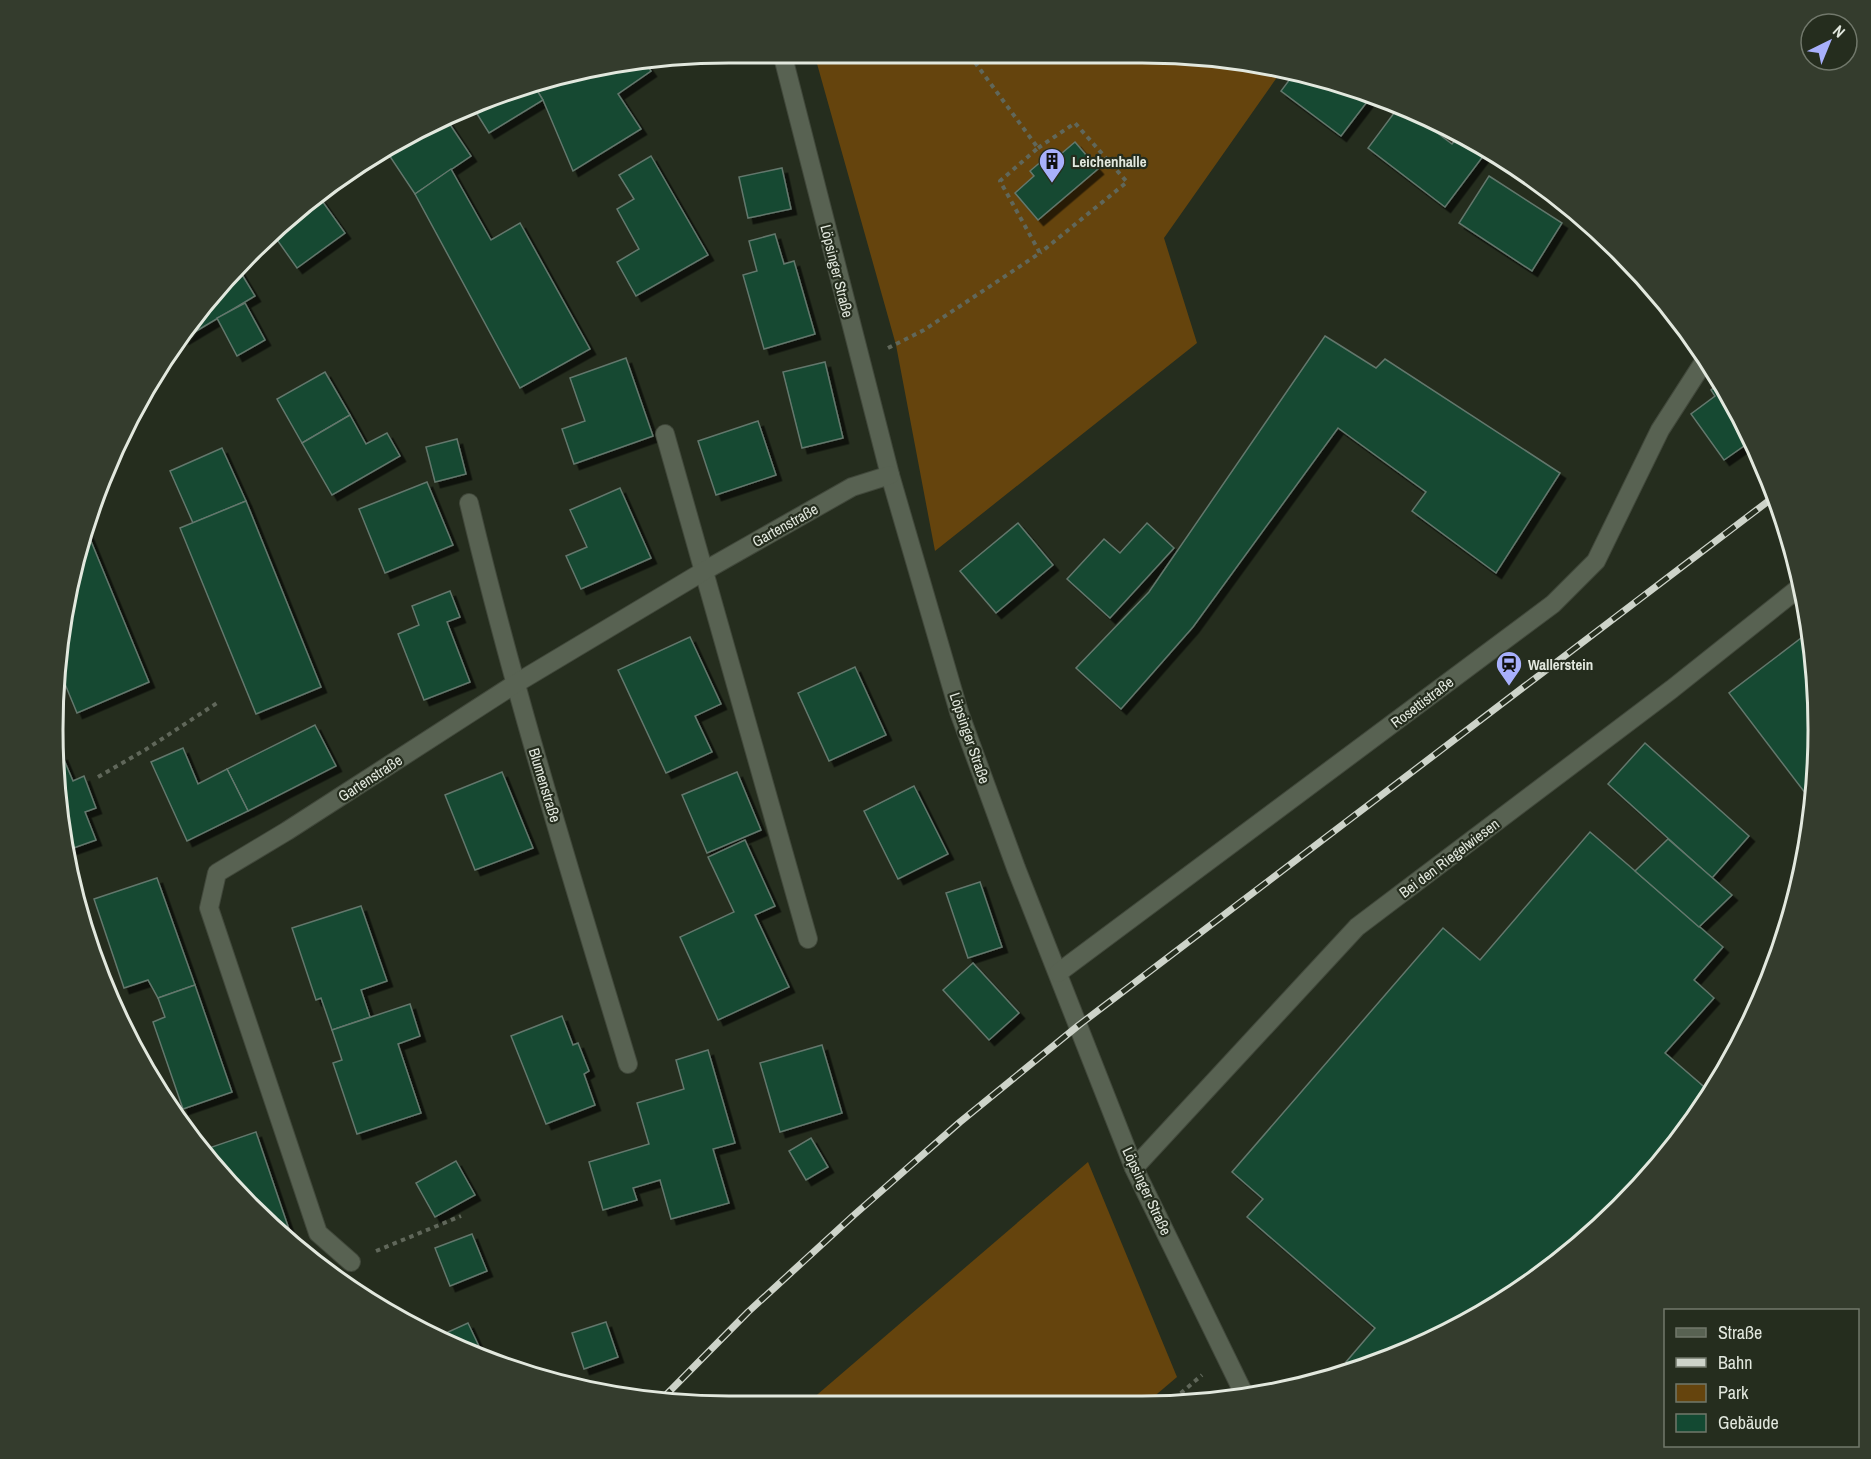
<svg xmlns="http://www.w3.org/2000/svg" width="1871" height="1459" font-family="'Archivo Narrow',sans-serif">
	<defs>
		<filter id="shadow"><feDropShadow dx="5.5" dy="5.5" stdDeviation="0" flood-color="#0009"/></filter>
	</defs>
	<rect width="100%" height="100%" fill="#252d1e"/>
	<g fill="#65440d">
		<path d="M814,53L1185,54L1280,73L1164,238L1197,343L935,551L896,345Z"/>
		<path d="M1088,1162L1177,1377L1144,1405L804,1406Z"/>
	</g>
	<g fill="#134932" stroke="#63776c" stroke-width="1.5" filter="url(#shadow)">
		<path d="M646,64L651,71L618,94L641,129L573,171L543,100L533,84L554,76Z"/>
		<path d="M1293,75L1359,88L1373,94L1341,136L1281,91Z"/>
		<path d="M533,84L543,100L489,133L474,109Z"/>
		<path d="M1400,105L1452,144L1460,134L1487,151L1445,207L1368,148Z"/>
		<path d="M447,120L471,156L415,194L387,152L415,133Z"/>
		<path d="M1075,142L1098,169L1038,220L1015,193L1034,176L1030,171L1050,154L1055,159Z"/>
		<path d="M651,156L708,255L636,296L617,262L639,249L617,209L634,199L619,175Z"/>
		<path d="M782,168L791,209L748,218L739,177Z"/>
		<path d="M451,169L491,240L520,223L590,349L520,388L415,194Z"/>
		<path d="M1489,176L1562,223L1532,271L1459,223Z"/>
		<path d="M320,198L345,233L297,268L273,234Z"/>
		<path d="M775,234L784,264L794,261L815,334L764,349L743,275L757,271L749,241Z"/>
		<path d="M238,268L255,296L183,339Z"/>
		<path d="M245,303L265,340L237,356L217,318Z"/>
		<path d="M1325,336L1376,368L1385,359L1560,473L1496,573L1412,511L1426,492L1338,428L1193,627L1121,709L1076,668L1149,592Z"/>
		<path d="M626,358L653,436L574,464L562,429L585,421L570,378Z"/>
		<path d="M825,362L843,438L802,448L783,372Z"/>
		<path d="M325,372L350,415L302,443L277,399Z"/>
		<path d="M1722,382L1728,391L1751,441L1724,460L1691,414L1715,396L1711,390Z"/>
		<path d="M350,415L366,444L387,433L400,456L332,495L302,443Z"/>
		<path d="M758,421L776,475L716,495L698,441Z"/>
		<path d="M457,439L466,474L435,482L426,447Z"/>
		<path d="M222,448L246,501L193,523L170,471Z"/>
		<path d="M427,482L453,545L385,573L359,509Z"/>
		<path d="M620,488L651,558L581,589L566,556L587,547L570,510Z"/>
		<path d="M246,501L321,687L256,714L180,528Z"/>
		<path d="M1018,523L1053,565L996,613L960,571Z"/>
		<path d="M1147,523L1174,548L1110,618L1067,579L1104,539L1120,553Z"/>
		<path d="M86,529L149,682L77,713L60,672L75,555Z"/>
		<path d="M450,591L460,617L447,622L470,682L424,700L398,634L419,625L412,606Z"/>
		<path d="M1805,635L1813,645L1817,773L1812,802L1729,693Z"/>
		<path d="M690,637L721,704L695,716L712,752L666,773L618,670Z"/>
		<path d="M855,667L886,735L829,761L798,693Z"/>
		<path d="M315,725L336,766L248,811L227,769Z"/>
		<path d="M1645,743L1749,836L1712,878L1608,784Z"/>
		<path d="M183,748L198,784L227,769L248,811L187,841L151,762Z"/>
		<path d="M62,755L73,781L84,776L96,808L85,812L96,840L68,850L56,757Z"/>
		<path d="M502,772L533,848L475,870L445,795Z"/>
		<path d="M737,772L761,830L707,853L682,795Z"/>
		<path d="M914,786L948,854L898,879L864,811Z"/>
		<path d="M1590,832L1723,947L1694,980L1714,998L1665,1053L1710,1092L1679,1141L1588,1238L1480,1316L1356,1371L1346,1362L1375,1328L1247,1217L1263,1199L1232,1172L1443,928L1480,960Z"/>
		<path d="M1668,839L1732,895L1699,927L1635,871Z"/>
		<path d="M745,840L775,906L755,915L789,987L718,1020L680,937L734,912L708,857Z"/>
		<path d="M157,878L195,985L158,998L148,980L124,988L94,899Z"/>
		<path d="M980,882L1002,947L968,958L946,893Z"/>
		<path d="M361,906L387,981L361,990L370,1017L332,1030L321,998L316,1000L292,928Z"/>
		<path d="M973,963L1019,1013L989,1040L943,990Z"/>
		<path d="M195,985L232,1092L183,1109L153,1022L165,1017L158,998Z"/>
		<path d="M410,1004L420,1036L398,1044L421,1113L357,1134L333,1063L342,1060L332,1030Z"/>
		<path d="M562,1016L573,1045L578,1043L589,1071L584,1074L595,1105L546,1124L511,1036Z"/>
		<path d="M822,1045L842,1113L780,1132L760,1063Z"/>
		<path d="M708,1050L735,1143L713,1149L729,1203L671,1219L660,1180L633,1188L637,1200L603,1210L589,1162L649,1144L637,1103L684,1089L676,1060Z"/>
		<path d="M256,1132L294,1244L251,1208L206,1149Z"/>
		<path d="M811,1138L828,1167L806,1180L789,1151Z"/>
		<path d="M456,1161L475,1195L435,1217L416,1183Z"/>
		<path d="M472,1234L487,1271L450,1286L435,1248Z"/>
		<path d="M606,1322L618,1357L584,1369L572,1333Z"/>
		<path d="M468,1323L485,1359L471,1355L437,1337Z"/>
	</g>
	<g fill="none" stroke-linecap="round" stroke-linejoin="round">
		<g stroke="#41483b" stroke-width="20">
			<g id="minor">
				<path d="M782,53L890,475L959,712L1016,868L1134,1168L1244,1394"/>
				<path d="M665,434L808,939"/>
				<path d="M469,503C514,692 572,878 628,1064"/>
				<path d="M1058,973L1553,604L1596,561L1660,430L1705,360"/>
				<path d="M1134,1168L1357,927L1672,689L1800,587"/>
				<path d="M351,1262L318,1233L209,908L217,873L287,831L515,684L704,571L852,487L890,475"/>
			</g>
		</g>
		<g stroke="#60675a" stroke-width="4" stroke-dasharray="4.5 4.5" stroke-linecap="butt">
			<path d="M1038,148L1075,123L1127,182L1040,253"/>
			<path d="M888,348L924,330L1040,253L1000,181L1038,148L968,53"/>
			<path d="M98,777L145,750L217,703"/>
			<path d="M376,1251L461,1216"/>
			<path d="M361,1288L365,1299"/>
			<path d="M1167,1405L1202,1375"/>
		</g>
		<use href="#minor" stroke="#586252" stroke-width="18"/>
		<g stroke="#cdd3c9" stroke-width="7">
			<path id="rail" d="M661,1400L748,1312L854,1215L960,1122L1079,1025L1775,496"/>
		</g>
		<use href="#rail" stroke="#252d1e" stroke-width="4.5" stroke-dasharray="14" stroke-linecap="butt"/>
	</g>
	<defs>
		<g id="building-pin" transform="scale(1.35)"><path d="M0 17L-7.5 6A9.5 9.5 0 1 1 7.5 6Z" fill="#a8b0fc" stroke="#252d1e"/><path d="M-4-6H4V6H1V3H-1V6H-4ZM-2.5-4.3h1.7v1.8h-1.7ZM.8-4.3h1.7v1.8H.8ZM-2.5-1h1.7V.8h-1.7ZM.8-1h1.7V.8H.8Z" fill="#111"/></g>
		<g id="station-pin" transform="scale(1.35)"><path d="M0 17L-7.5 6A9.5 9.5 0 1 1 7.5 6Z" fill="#a8b0fc" stroke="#252d1e"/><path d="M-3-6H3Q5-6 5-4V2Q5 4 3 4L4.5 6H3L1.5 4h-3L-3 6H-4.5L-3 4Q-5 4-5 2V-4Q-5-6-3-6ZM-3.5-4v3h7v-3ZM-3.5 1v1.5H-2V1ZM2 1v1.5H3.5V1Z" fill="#111"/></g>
	</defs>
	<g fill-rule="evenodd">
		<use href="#building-pin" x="1052" y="161"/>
		<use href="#station-pin" x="1509" y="664"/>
	</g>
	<g text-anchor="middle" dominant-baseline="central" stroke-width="4.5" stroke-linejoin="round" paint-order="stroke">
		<g font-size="15" font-weight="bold" fill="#e2e8de" stroke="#252d1e" text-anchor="start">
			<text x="1072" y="161">Leichenhalle</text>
			<text x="1528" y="664">Wallerstein</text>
		</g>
		<g font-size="15" fill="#e2e8de" stroke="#252d1e">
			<text transform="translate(837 271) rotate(76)">Löpsinger Straße</text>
			<text transform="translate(785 525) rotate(-29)">Gartenstraße</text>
			<text transform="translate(1422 702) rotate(-37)">Rosettistraße</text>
			<text transform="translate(970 738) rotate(71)">Löpsinger Straße</text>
			<text transform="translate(370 778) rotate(-33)">Gartenstraße</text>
			<text transform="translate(545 785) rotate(73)">Blumenstraße</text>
			<text transform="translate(1449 858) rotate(-37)">Bei den Riegelwiesen</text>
			<text transform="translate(1147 1191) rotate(65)">Löpsinger Straße</text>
		</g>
	</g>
	<path d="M0 0H1871V1459H0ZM729 63H1142A666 666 0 0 1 1808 729V730A666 666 0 0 1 1142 1396H729A666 666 0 0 1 63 730V729A666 666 0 0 1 729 63Z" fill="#343c2d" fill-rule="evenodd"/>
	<path fill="none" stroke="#e2e8de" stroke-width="3" d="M729 63H1142A666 666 0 0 1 1808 729V730A666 666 0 0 1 1142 1396H729A666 666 0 0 1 63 730V729A666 666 0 0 1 729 63Z"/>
	<rect x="1664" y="1309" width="195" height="138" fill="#252d1e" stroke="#71786b" stroke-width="1.5"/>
	<rect x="1676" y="1328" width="30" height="9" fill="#586252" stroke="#71786b" stroke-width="1.5"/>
	<text x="1718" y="1339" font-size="18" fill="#e2e8de">Straße</text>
	<rect x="1676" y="1358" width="30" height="9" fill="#cdd3c9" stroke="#71786b" stroke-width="1.5"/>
	<text x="1718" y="1369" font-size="18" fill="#e2e8de">Bahn</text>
	<rect x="1676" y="1384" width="30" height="18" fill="#65440d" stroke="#71786b" stroke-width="1.5"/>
	<text x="1718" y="1399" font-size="18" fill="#e2e8de">Park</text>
	<rect x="1676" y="1414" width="30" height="18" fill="#134932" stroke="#71786b" stroke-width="1.5"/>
	<text x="1718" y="1429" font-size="18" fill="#e2e8de">Gebäude</text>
	<g transform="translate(1829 42) rotate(43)"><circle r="28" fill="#252d1e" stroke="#71786b" stroke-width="1.5"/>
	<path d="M0-4.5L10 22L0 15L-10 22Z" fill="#a8b0fc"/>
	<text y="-9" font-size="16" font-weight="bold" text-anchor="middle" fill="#e2e8de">N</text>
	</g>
</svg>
